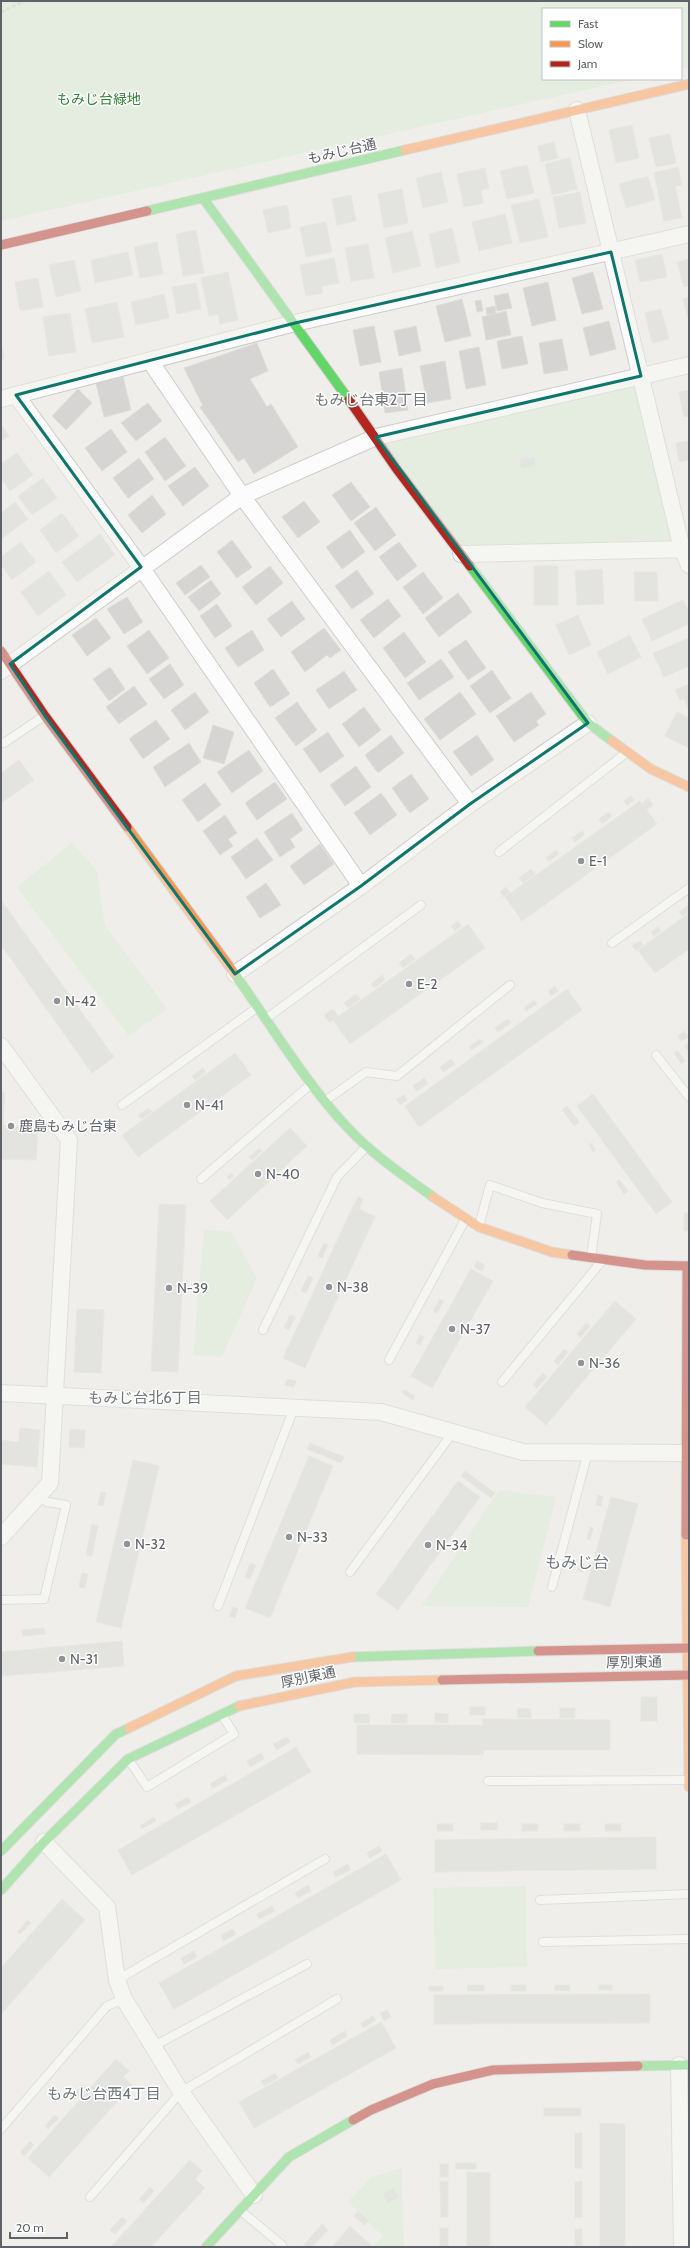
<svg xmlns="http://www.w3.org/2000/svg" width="690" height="2248" font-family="Cabin,'Noto Sans JP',sans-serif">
	<rect width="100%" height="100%" fill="#efeeea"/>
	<g fill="#d8ebd6">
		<path d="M1,1H689V67L681,69V9H543V79H634L1,221Z"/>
		<path d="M641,376L682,549L461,554L376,437Z"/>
		<path d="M72,843L97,871L105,926L167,1009L129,1036L17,887Z"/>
		<path d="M204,1229L231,1232L257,1278L222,1357L193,1355Z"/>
		<path d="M499,1490L556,1497L528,1607L422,1606Z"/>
		<path d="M526,1886L527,1967L435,1969L433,1888Z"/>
		<path d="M401,2168L404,2247H373L383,2236L348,2202L372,2177Z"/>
	</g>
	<g fill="#d6d5d3" stroke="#deddd9">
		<path d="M632,125L639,158L616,163L609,130Z"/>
		<path d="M670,134L676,163L656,167L649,138Z"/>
		<path d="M554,142L558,158L541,162L538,146Z"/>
		<path d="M570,158L577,189L552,195L545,164Z"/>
		<path d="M527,165L534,193L507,199L500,171Z"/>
		<path d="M678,167L682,185L675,186L682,218L664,221L654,173Z"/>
		<path d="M485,168L489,188L481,190L483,203L464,207L457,174Z"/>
		<path d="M441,172L448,202L423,208L416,178Z"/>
		<path d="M648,176L655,200L626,208L619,184Z"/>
		<path d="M402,189L408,223L384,228L378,194Z"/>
		<path d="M580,192L586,223L559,228L553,197Z"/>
		<path d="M351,195L356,221L337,225L332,199Z"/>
		<path d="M539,199L548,237L520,243L511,205Z"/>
		<path d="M287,205L291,228L268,233L263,210Z"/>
		<path d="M505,214L512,243L479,251L472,222Z"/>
		<path d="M326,222L332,252L306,257L300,227Z"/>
		<path d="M452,228L460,262L436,268L429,234Z"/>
		<path d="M196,230L204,273L183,276L176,234Z"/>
		<path d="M412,231L421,266L393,273L385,238Z"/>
		<path d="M157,242L163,274L140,278L134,247Z"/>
		<path d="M368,244L374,278L351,281L345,248Z"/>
		<path d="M128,252L133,275L95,283L91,260Z"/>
		<path d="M662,254L667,277L640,282L635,260Z"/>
		<path d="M334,258L339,283L322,286L323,293L306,296L300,265Z"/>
		<path d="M689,259V286L684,287L677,262Z"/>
		<path d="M74,260L81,291L56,297L49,265Z"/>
		<path d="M228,272L238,320L220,324L218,314L209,316L201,278Z"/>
		<path d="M593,272L603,309L582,314L572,278Z"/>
		<path d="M38,278L43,307L20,311L15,282Z"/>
		<path d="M548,282L556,320L532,326L523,288Z"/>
		<path d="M196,283L201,309L177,314L172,287Z"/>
		<path d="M508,293L512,308L497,311L494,296Z"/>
		<path d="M164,294L169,318L136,325L131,302Z"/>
		<path d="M689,297V322L683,299Z"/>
		<path d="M462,299L471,336L445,342L436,306Z"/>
		<path d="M481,300L483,311L477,312L475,301Z"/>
		<path d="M117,302L124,337L92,343L85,309Z"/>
		<path d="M495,306L496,314L487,315L486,308Z"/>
		<path d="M661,309L669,339L652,343L645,313Z"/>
		<path d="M506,311L511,335L486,340L482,317Z"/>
		<path d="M70,313L76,352L49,356L43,317Z"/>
		<path d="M609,321L616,349L590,356L583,328Z"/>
		<path d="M374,326L381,362L360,366L353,330Z"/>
		<path d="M416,326L421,351L399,356L394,331Z"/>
		<path d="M522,336L528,364L502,369L497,341Z"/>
		<path d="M562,339L568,370L544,374L539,343Z"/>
		<path d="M1,343L4,359H1Z"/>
		<path d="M257,343L268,371L250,379L267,407L271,404L298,447L254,474L244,458L238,462L200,407L203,406L184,368Z"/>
		<path d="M479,347L486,385L466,389L459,351Z"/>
		<path d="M445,361L451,399L427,403L420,366Z"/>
		<path d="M402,368L408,410L385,413L379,372Z"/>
		<path d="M123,377L131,410L104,417L96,383Z"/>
		<path d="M78,389L92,403L66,430L52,416Z"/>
		<path d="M689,390V416L684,417L679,392Z"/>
		<path d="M148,403L162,421L136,441L121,423Z"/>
		<path d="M1,424L9,436L1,441Z"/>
		<path d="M111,429L127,452L102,471L85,448Z"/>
		<path d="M165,437L186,466L165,481L145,452Z"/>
		<path d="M689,441V460L679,462L676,443Z"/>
		<path d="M17,453L33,475L10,491L1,478V464Z"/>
		<path d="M535,457V466L521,468L520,459Z"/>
		<path d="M139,458L154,479L128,498L113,478Z"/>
		<path d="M195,467L209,486L183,506L168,486Z"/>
		<path d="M43,478L57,498L32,515L18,496Z"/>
		<path d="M351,482L370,507L351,521L332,495Z"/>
		<path d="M152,495L166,514L142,533L128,515Z"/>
		<path d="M304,501L320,522L298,538L282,517Z"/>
		<path d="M15,502L28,519L1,539V513Z"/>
		<path d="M376,507L396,535L375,551L354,523Z"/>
		<path d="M62,513L79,536L56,553L40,530Z"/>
		<path d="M350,530L365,552L342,569L326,547Z"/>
		<path d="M100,534L115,555L77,582L62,562Z"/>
		<path d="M232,540L252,567L237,578L217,552Z"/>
		<path d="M21,542L36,562L12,580L1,565V557Z"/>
		<path d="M399,542L417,566L397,581L379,557Z"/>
		<path d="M201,565L210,577L185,595L176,583Z"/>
		<path d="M270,566L283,583L256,605L242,587Z"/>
		<rect x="534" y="566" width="24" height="39"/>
		<path d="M602,569L604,604L577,605L575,571Z"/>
		<path d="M357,570L374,594L352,609L335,586Z"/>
		<path d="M49,571L66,595L38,616L21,592Z"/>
		<path d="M423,572L443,598L423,614L403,587Z"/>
		<path d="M634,572H657L658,601H635Z"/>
		<path d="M211,580L221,594L199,611L188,597Z"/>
		<path d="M458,593L472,612L439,637L425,618Z"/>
		<path d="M127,597L143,622L124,634L107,609Z"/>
		<path d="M388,599L401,616L374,638L360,620Z"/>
		<path d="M683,600L689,612V624L652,641L642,619Z"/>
		<path d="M292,601L305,619L281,637L267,619Z"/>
		<path d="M217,604L232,626L215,638L200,616Z"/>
		<path d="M578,615L591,645L569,655L556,625Z"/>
		<path d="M96,618L111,638L87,656L72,635Z"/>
		<path d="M324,628L341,650L330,658L327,655L305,672L291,652Z"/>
		<path d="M149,630L169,658L147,674L127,646Z"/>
		<path d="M252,630L264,650L238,667L225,648Z"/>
		<path d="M404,632L426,662L405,678L383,648Z"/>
		<path d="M630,635L641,657L608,674L597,652Z"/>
		<path d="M689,638V666L664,677L653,653Z"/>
		<path d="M466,640L486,668L468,680L448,652Z"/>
		<path d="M441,659L454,677L419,700L407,683Z"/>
		<path d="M170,664L184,685L164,699L149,679Z"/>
		<path d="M110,667L125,689L109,701L93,679Z"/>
		<path d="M273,669L290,694L270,707L254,683Z"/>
		<path d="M492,670L511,698L490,713L470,686Z"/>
		<path d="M344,671L357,690L329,709L316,690Z"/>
		<path d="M689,684V708L688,709L684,699L680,700L675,690Z"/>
		<path d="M134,686L147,704L119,724L106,707Z"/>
		<path d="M195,692L209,712L185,730L171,710Z"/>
		<path d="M460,692L476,714L440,740L424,719Z"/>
		<path d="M531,692L546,714L536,721L539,725L514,742L496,716Z"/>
		<path d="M297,702L317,730L296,746L275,718Z"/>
		<path d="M364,707L381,730L359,747L342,724Z"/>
		<path d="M677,712L689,718V748L665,736Z"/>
		<path d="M156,720L170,739L143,759L129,739Z"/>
		<path d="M213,725L234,732L224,764L203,758Z"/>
		<path d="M328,732L344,756L320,773L303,749Z"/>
		<path d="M391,735L404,753L378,773L365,755Z"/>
		<path d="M477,735L494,760L471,776L453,752Z"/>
		<path d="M189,743L201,762L165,787L153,767Z"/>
		<path d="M249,750L263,771L232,793L217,772Z"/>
		<path d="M19,760L34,780L1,803V773Z"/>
		<path d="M356,766L371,787L345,806L330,785Z"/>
		<path d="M411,774L429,799L410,813L392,788Z"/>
		<path d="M275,782L287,799L257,820L245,803Z"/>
		<path d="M205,783L221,805L198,822L182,800Z"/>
		<path d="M381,793L397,815L370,835L354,813Z"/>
		<path d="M631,796L634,800L627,805L624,801Z"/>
		<path d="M648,798L653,805L647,810L642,803Z"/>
		<path d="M640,801L657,824L522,921L505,897Z"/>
		<path d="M609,812L612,816L602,824L599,819Z"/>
		<path d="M292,813L303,830L290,839L295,847L280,857L264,832Z"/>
		<path d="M225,815L237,833L228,839L233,846L220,855L203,831Z"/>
		<path d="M582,831L585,834L575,842L572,838Z"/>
		<path d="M257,838L273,860L246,879L231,857Z"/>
		<path d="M320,844L334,864L304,885L290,866Z"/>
		<path d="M556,850L559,854L549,861L546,858Z"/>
		<path d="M531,869L535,874L523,883L519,878Z"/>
		<path d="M266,883L281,905L260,918L246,897Z"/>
		<path d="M506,887L510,892L503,897L500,892Z"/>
		<path d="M1,900L114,1057L92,1073L1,945Z"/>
		<path d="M689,905V911L683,916L679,912Z"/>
		<path d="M689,913V949L655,973L638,950Z"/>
		<path d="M458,921L461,926L455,931L451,926Z"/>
		<path d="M468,924L485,948L350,1044L333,1020Z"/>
		<path d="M658,927L661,931L654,936L651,932Z"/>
		<path d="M640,941L643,945L636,950L632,946Z"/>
		<path d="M411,954L415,959L403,968L399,963Z"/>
		<path d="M382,975L385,980L374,988L371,984Z"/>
		<path d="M555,986L558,991L551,996L548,991Z"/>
		<path d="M567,989L582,1010L419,1127L405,1106Z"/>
		<path d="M356,994L360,999L348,1008L344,1003Z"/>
		<path d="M534,1000L537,1004L526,1011L524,1008Z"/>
		<path d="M333,1009L338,1016L329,1022L324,1015Z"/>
		<path d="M508,1019L511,1023L498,1032L495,1028Z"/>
		<path d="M684,1031L688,1037L681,1041L678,1036Z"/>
		<path d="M480,1039L483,1042L472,1050L469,1047Z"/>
		<path d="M689,1043V1052L684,1046Z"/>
		<path d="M678,1051L685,1061L681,1064L674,1053Z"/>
		<path d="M235,1053L251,1075L138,1157L122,1135Z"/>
		<path d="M451,1059L455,1064L443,1072L440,1067Z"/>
		<path d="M203,1068L206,1072L195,1080L192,1076Z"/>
		<path d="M424,1078L428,1084L417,1091L413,1086Z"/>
		<path d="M1,1092H5L3,1125L38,1127L36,1160L1,1159Z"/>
		<path d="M593,1094L672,1202L656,1214L577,1106Z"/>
		<path d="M404,1095L407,1100L400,1105L396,1099Z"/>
		<path d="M567,1106L579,1122L574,1126L562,1110Z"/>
		<path d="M149,1108L152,1112L141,1119L138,1115Z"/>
		<path d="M290,1128L307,1146L227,1220L210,1201Z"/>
		<path d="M591,1143L596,1150L593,1152L589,1145Z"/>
		<path d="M259,1148L262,1151L252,1160L249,1157Z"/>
		<path d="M231,1173L234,1176L229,1180L227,1177Z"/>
		<path d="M619,1179L628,1191L624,1194L616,1182Z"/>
		<path d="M358,1197L363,1199L359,1209L354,1206Z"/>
		<path d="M159,1204L186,1205L178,1372L151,1371Z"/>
		<path d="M353,1206L375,1217L305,1368L283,1358Z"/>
		<rect x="684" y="1213" width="5" height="18"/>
		<path d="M324,1243L328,1245L322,1258L318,1256Z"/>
		<path d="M477,1261L485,1265L482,1271L474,1267Z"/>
		<path d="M471,1269L493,1281L432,1388L411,1376Z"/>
		<path d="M308,1276L313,1278L306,1293L301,1291Z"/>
		<path d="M440,1299L444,1301L437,1313L433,1311Z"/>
		<path d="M615,1301L636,1319L546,1425L525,1407Z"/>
		<path d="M77,1309L104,1310L101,1373L74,1372Z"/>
		<path d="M290,1315L295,1317L289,1330L284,1327Z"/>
		<path d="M586,1323L590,1326L581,1337L577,1334Z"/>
		<path d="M420,1335L424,1337L420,1345L416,1343Z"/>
		<path d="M564,1349L568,1352L558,1365L554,1361Z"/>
		<path d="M543,1373L547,1377L537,1388L533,1385Z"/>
		<path d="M287,1379L296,1381L294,1387L285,1385Z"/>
		<path d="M404,1390L415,1396L413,1400L402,1393Z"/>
		<path d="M20,1428L40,1430L37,1467L1,1464V1440L19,1442Z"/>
		<path d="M70,1429L85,1430L84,1448L69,1447Z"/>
		<path d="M310,1443L344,1457L341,1463L307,1449Z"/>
		<path d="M309,1456L333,1466L270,1618L245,1608Z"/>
		<path d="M133,1460L159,1466L121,1628L96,1622Z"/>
		<path d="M465,1471L495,1493L491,1498L461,1476Z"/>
		<path d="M458,1481L480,1497L398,1610L376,1594Z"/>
		<path d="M101,1492L106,1493L103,1506L98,1505Z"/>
		<path d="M598,1495L603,1497L601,1506L596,1505Z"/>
		<path d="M611,1497L638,1504L610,1607L583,1599Z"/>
		<path d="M92,1524L98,1526L92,1556L86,1555Z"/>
		<path d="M590,1527L593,1528L590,1540L587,1539Z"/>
		<path d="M581,1561L584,1562L582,1572L578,1571Z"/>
		<path d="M250,1563L256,1565L250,1579L245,1577Z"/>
		<path d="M82,1573L88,1574L85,1588L79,1587Z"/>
		<path d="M233,1607L238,1609L235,1618L229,1616Z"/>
		<path d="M44,1628L45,1634L23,1636L22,1630Z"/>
		<path d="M122,1641L124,1666L1,1676V1652Z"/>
		<rect x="641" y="1697" width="16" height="24"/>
		<rect x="470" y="1707" width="15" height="8"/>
		<path d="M518,1708L531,1709V1718L517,1717Z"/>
		<rect x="560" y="1708" width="15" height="10"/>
		<path d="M435,1713L448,1714V1723L435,1722Z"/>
		<rect x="354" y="1714" width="15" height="9"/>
		<path d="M392,1714H407V1723H391Z"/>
		<path d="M483,1719L610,1720V1750H484L483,1755L357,1754V1725H483Z"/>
		<path d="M287,1737L290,1742L277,1750L273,1744Z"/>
		<path d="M296,1747L311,1772L132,1875L118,1850Z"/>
		<path d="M261,1753L264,1759L250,1767L247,1761Z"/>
		<path d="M225,1775L228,1780L213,1788L210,1784Z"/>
		<path d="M188,1797L191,1802L178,1809L175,1804Z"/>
		<path d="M154,1817L156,1821L142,1829L140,1826Z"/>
		<rect x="481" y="1823" width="16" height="7"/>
		<rect x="437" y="1824" width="16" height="7"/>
		<rect x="522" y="1824" width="16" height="7"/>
		<rect x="564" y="1824" width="16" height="7"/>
		<rect x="605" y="1824" width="16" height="7"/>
		<path d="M656,1837V1869L435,1872V1840Z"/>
		<path d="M379,1846L382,1851L370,1858L367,1853Z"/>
		<path d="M386,1854L401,1880L174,2009L159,1983Z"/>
		<path d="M348,1864L350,1870L336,1877L333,1872Z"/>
		<path d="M308,1885L311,1891L298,1898L295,1893Z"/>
		<path d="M62,1899L85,1920L1,2014V1968Z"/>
		<path d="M272,1906L275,1911L259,1919L257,1914Z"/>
		<path d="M28,1920L31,1923L20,1934L17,1932Z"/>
		<path d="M233,1929L236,1934L224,1941L221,1935Z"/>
		<path d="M194,1951L197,1957L184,1964L181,1958Z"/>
		<path d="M467,1985H484V1991H468Z"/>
		<rect x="511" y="1985" width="15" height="6"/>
		<path d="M555,1985H570V1991L555,1990Z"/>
		<rect x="599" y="1985" width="13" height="5"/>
		<rect x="429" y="1986" width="14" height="5"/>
		<path d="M650,1994V2023L434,2024V1995Z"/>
		<path d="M387,2010L391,2017L384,2021L380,2013Z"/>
		<path d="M373,2016L376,2020L363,2028L361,2023Z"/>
		<path d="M381,2022L396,2048L254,2128L239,2102Z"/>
		<path d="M345,2031L347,2036L333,2045L330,2040Z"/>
		<path d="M308,2052L311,2057L298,2064L295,2060Z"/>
		<path d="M116,2059L129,2071L123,2077L132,2085L49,2177L28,2158Z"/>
		<path d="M275,2073L278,2078L264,2086L261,2081Z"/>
		<path d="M82,2085L86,2088L76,2099L72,2095Z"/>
		<rect x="544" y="2108" width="37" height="8"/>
		<path d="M54,2115L59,2118L48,2129L45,2126Z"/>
		<path d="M600,2123L625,2124V2247H600Z"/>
		<rect x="575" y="2133" width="7" height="35"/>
		<path d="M30,2141L34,2145L24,2156L20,2152Z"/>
		<path d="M190,2160L202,2171L195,2179L205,2188L151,2247H111Z"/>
		<rect x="456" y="2163" width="20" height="6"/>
		<rect x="440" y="2164" width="8" height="13"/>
		<path d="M467,2172L490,2173V2247H467Z"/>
		<path d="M440,2181H448V2217H441Z"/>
		<path d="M582,2181V2217H575V2182Z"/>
		<path d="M150,2187L154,2191L143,2203L139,2199Z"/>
		<path d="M393,2188L399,2197L388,2203L383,2194Z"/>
		<path d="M358,2211L369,2221L364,2225L354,2216Z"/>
		<path d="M122,2217L127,2221L115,2234L110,2230Z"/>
		<path d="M322,2224L328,2230L312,2247H302Z"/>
		<path d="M350,2226L373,2247H332Z"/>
		<rect x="440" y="2228" width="8" height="19"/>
		<rect x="575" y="2229" width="7" height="18"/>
	</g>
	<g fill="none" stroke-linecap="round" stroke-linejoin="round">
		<g stroke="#cbcccc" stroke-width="10">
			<g id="lane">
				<path d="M1,742L4,743L44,716"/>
				<path d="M499,852L626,753"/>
				<path d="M612,943L689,888"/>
				<path d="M267,1018L421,905"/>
				<path d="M656,1055L689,1097"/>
				<path d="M325,1101L366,1072L397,1076L510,985"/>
				<path d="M122,1105L258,1007"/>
				<path d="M201,1179L311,1084"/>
				<path d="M479,1226L490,1185L542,1203L597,1214L591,1257"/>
				<path d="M263,1330L337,1177L367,1146"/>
				<path d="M389,1360L465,1220"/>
				<path d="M502,1382L601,1262"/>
				<path d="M350,1572L454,1431"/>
				<path d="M552,1587L588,1452"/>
				<path d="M1,1600L44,1599L66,1505L47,1502L39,1495"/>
				<path d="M218,1606L294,1408"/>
				<path d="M129,1760L147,1787L234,1734L222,1715"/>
				<path d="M488,1781L689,1780"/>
				<path d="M540,1900L689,1894"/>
				<path d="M543,1942L689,1939"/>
				<path d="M117,1980L325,1859"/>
				<path d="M154,2046L307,1964"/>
				<path d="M1,2129L107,2006L124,1999"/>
				<path d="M90,2197L181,2092L337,1999"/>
				<path d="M241,2211L282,2245"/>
			</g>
		</g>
		<g stroke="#cbcccc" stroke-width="18">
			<g id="street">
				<path d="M577,110L682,549L689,565"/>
				<path d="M150,361L242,496L470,804"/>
				<path d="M16,395L141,567L361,886"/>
				<path d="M1,399L295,323L689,234"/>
				<path d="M461,554L689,549"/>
				<path d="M1,671L242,496L376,437L689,365"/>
				<path d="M235,974L361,886L470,804L588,723"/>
				<path d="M1,1046L69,1140L50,1483L1,1537"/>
				<path d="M1,1393L381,1412L523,1452L687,1453"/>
				<path d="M44,1842L107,1907L117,1980L124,1999L181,2092L254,2195"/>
				<path d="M679,2065L682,2247"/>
			</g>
		</g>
		<g stroke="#cacacb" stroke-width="11">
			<g id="fast">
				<path d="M203,198L349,400"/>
				<path d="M147,211L405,150"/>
				<path d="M470,566L588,723L612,741"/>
				<path d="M234,973C270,1023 306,1084 348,1128C373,1155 403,1175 433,1197"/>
				<path d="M352,1657L538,1651"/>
				<path d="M1,1851L116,1734L129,1728"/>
				<path d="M1,1890L44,1842L128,1759L239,1706"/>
				<path d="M638,2066L689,2065"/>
				<path d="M206,2247L289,2157L353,2120"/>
			</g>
		</g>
		<g stroke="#cacacb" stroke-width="11">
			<g id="slow">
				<path d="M405,150L689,84"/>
				<path d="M612,741L651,769L689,787"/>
				<path d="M127,827L234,973"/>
				<path d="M433,1197L479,1227L552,1252L572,1255"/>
				<path d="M686,1535L689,1787"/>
				<path d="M239,1706L355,1682L442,1680"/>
				<path d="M129,1728L236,1676L352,1657"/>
			</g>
		</g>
		<g stroke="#cacacb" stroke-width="11">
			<g id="jam">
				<path d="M1,245L147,211"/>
				<path d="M349,400L396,468L470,566"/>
				<path d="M1,651L45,716L127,827"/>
				<path d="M572,1255L645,1265L689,1266"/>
				<path d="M686,1535L687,1266"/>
				<path d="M538,1651L689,1648"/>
				<path d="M442,1680L689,1675"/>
				<path d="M353,2120L371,2110L433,2084L493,2070L638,2066"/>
			</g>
		</g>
		<path stroke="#cacfcc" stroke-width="2.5" stroke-dasharray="4 2" stroke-linecap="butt" d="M1,12L25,1"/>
		<use href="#lane" stroke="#fdfcfc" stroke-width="8"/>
		<use href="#street" stroke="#fdfcfc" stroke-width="16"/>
		<use href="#fast" stroke="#63d668" stroke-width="9"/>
		<use href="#slow" stroke="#ff974d" stroke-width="9"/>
		<use href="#jam" stroke="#b3261e" stroke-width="9"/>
	</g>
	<path d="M0 0H690V2248H0ZM611,252L641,376L376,437L588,723L470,804L361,886L235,974L45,716L10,664L141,567L16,395L295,323Z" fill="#efeeea" fill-opacity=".55" fill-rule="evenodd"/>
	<path fill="none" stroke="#0f766e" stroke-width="3" stroke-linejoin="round" d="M611,252L641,376L376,437L588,723L470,804L361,886L235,974L45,716L10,664L141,567L16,395L295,323Z"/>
	<g fill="#919496" stroke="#fff" stroke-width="1.5">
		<circle cx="581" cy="861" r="4"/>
		<circle cx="409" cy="984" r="4"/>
		<circle cx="57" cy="1001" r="4"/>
		<circle cx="187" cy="1105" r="4"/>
		<circle cx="11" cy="1126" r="4"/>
		<circle cx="258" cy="1174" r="4"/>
		<circle cx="329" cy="1287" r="4"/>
		<circle cx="169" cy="1288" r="4"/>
		<circle cx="452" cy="1329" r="4"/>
		<circle cx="581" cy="1363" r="4"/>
		<circle cx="289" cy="1537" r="4"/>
		<circle cx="127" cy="1544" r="4"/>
		<circle cx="428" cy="1545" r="4"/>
		<circle cx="62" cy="1659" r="4"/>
	</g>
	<g text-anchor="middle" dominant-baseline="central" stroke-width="3" stroke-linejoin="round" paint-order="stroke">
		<g font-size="14" fill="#348238" stroke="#fff">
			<text x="99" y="99">もみじ台緑地</text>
		</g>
		<g font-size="14" fill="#5f6368" stroke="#fff">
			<text transform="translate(342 151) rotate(-13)">もみじ台通</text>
			<text transform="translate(634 1662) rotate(-1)">厚別東通</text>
			<text transform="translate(308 1677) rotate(-12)">厚別東通</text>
		</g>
		<g font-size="14" fill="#5f6368" stroke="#fff" text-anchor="start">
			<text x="589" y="861">E-1</text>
			<text x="417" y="984">E-2</text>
			<text x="65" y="1001">N-42</text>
			<text x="195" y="1105">N-41</text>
			<text x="19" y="1126">鹿島もみじ台東</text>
			<text x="266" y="1174">N-40</text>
			<text x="337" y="1287">N-38</text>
			<text x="177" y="1288">N-39</text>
			<text x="460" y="1329">N-37</text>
			<text x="589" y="1363">N-36</text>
			<text x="297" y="1537">N-33</text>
			<text x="135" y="1544">N-32</text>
			<text x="436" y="1545">N-34</text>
			<text x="70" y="1659">N-31</text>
		</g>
		<g font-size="15" fill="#70757a" stroke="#fff">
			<text x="371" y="400">もみじ台東2丁目</text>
			<text x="145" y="1398">もみじ台北6丁目</text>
			<text x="104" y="2094">もみじ台西4丁目</text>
		</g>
		<g font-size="16" fill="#70757a" stroke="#fff">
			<text x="577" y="1562">もみじ台</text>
		</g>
	</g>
	<rect width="690" height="2248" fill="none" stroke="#5f6368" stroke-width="4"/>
	<rect x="542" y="8" width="140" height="72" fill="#ffffff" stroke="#bfc1c3"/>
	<rect x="550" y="21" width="20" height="6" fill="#63d668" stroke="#bfc1c3"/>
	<text x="578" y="28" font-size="12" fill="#5f6368">Fast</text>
	<rect x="550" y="41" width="20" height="6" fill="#ff974d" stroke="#bfc1c3"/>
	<text x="578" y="48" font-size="12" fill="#5f6368">Slow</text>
	<rect x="550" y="61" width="20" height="6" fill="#b3261e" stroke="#bfc1c3"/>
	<text x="578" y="68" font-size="12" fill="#5f6368">Jam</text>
	<path d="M10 2232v6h57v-6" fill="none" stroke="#5f6368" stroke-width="2"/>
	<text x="16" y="2232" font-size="12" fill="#5f6368" stroke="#ffffff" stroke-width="3" paint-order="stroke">20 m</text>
</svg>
